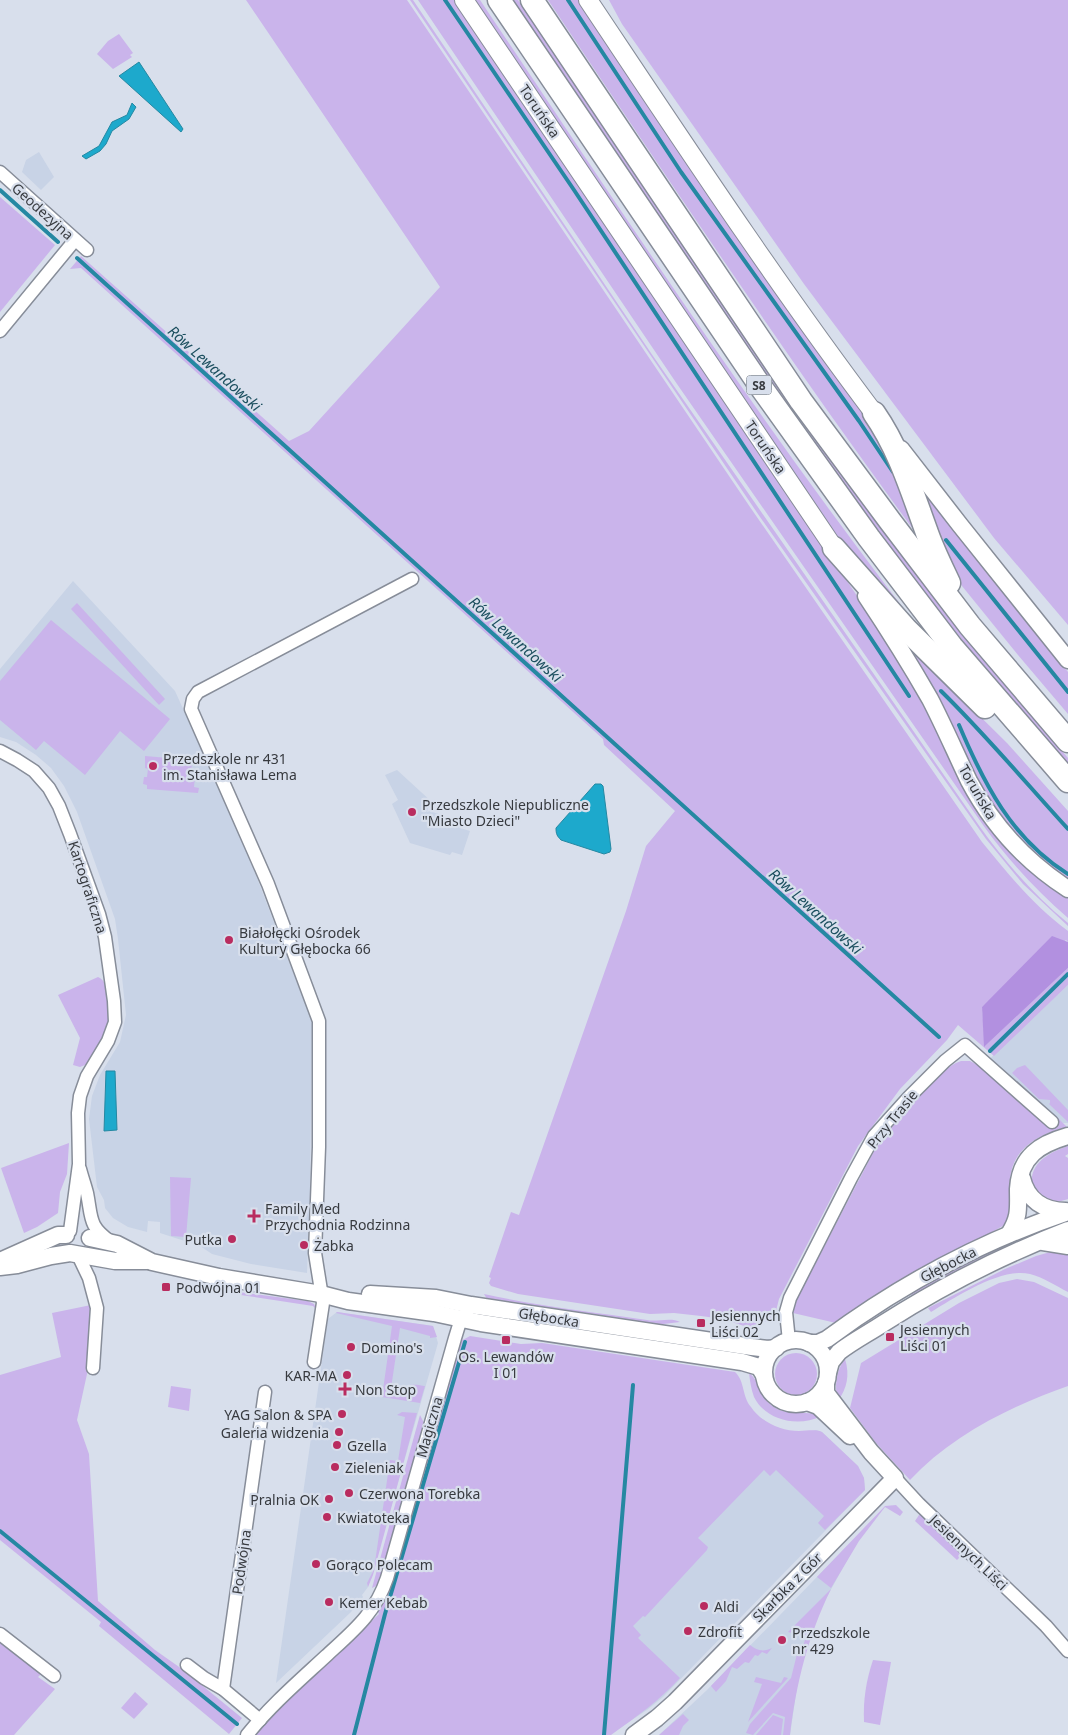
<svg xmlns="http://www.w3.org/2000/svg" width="1068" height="1735" font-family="'Noto Sans',sans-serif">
	<rect width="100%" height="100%" fill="#d8dfec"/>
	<g fill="#c8d3e6">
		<path d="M39,152L54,177L41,190L22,172L26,160Z"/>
		<path d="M73,581L175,691L246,849L312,1022L310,1193L307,1273L251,1264L212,1254L200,1246L160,1233V1222L148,1221L147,1232L128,1227L113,1218L105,1208L104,1200L97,1187L89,1119L92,1096L100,1075L120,1042L126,1015L118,939L115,919L77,812L64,786L51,768L36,755L16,742L0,737V669Z"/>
		<path d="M397,770L433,803L428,808L427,812L430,811L461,822L460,828L470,831L462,855L452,852L450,855L410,843L392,804L398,800L385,775Z"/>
		<path d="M1068,985V1123H1063L981,1067Z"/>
		<path d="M337,1312L433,1326L438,1343L368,1587L362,1595L363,1597L351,1612L276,1683L328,1319Z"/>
		<path d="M816,1430L822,1432L858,1466L864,1478L865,1490L663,1697L647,1710L609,1735L619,1597L769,1443Z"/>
		<path d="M847,1546L852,1551L822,1606L805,1653L798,1680L790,1735H659L707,1690Z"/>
	</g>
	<g fill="#cab4eb">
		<path d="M246,0H407L750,507L982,842C1008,874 1034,906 1068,931V942L1066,940L982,1007L985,1046L1068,968V985L994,1056L958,1025L947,1040L900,1089L858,1146L779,1299L774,1319L747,1327L723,1319L701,1316L674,1313L650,1314L518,1294L491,1286L489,1283L491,1278L489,1277L511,1212L519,1215L626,911L646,846L675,811L604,745L603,739L81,268L70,269L81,256L289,441L309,431L440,287Z"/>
		<path d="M410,0H413L653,356L980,827C1006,863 1034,895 1068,923V926L1023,884L986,839L760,517Z"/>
		<path d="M418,0H454L467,18L874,621L919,695L981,815L988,826L1000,842L1024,866L1036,877L1068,898V918C1036,890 1008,860 983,825L677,384Z"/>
		<path d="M474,0H480C628,221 774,445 939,654L858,564L837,537Z"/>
		<path d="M512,0H518L759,358L837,469L954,623L1068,758V765C1007,694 946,623 890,548C757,370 636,184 512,0Z"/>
		<path d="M548,0H580L873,424L921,540C791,364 670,182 548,0Z"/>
		<path d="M609,0H1068V625L994,538L804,284L622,24Z"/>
		<path d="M119,34L133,53L130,55L132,57L113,69L97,54L108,41Z"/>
		<path d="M0,197L55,245L0,312Z"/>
		<path d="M920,487L1068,672V714L1018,655L962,586L948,564Z"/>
		<path d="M77,603L165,699L159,705L71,609Z"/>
		<path d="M51,620L170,719L144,751L120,731L85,775L44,741L36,750L0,720V681Z"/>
		<path d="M896,629L925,662L1007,743L1068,811V879L1042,862L1008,828L983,790Z"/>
		<path d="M145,756L192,760L191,776H195L194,787L199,788L198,793L147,789V785L143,784L144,777H147L148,769L145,768Z"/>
		<path d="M98,977C105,980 105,985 106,993C107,999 109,1006 109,1012C109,1030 96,1052 85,1065L80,1067L73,1065L80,1038L58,995Z"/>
		<path d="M961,1061H970L981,1067L1049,1125L1057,1117L1067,1127C1039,1134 1010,1149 1010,1183C1010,1190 1014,1199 1013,1206C1012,1212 1008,1219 1006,1224L836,1323L793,1313L794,1304L799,1295L873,1153C889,1130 935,1069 961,1061Z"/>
		<path d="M1025,1065L1068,1110V1122L1049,1104L1050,1103V1100L1039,1099L1012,1073L1017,1068Z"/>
		<path d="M69,1143L67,1174L60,1192L58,1213L37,1227L24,1233L1,1168Z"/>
		<path d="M1068,1146V1154L1065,1156L1068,1158V1199C1048,1206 1044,1200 1032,1185C1029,1163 1050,1152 1068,1146Z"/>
		<path d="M170,1177L191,1178L186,1237L171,1236Z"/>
		<path d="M1068,1219V1222C1014,1243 962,1267 912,1295L910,1293L991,1250Z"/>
		<path d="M1054,1251L1068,1253V1292C1056,1286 1043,1277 1030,1274C1001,1267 956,1297 931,1312L928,1308L1005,1269L1036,1256Z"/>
		<path d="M1017,1279L1034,1282L1068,1298V1386C1011,1406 952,1435 910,1480L876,1443L850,1408L861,1363L959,1303L999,1283Z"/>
		<path d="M214,1289L308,1301L314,1304L317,1310L313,1306L214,1291Z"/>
		<path d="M484,1294C538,1306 592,1312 647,1320C656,1322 672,1317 680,1322L655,1325L487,1299Z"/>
		<path d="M91,1305L87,1374L77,1420L89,1454L98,1601L155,1650L182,1669L242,1718L229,1734L99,1626L101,1622L0,1540V1375L61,1357L52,1313Z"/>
		<path d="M337,1312L433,1326L437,1337L430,1338V1336L400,1328L390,1395L399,1396C403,1383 413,1384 424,1386H425L420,1403L382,1397L392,1326L336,1313Z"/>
		<path d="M470,1336L521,1344L542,1343L735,1372C745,1381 742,1397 751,1407C761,1422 781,1431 799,1431C807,1431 815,1429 822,1432L858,1466L864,1478L865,1490L825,1530L818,1523L824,1516L776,1470L770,1476L764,1470L698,1538L708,1547L707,1550L645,1617L643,1616L633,1626L641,1635L638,1638L680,1678C659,1701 636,1717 611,1735H255L284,1703L379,1614L377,1610L459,1342Z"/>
		<circle cx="796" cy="1374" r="21"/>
		<path d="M845,1359C850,1375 847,1388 838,1401C834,1387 836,1370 845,1359Z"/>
		<path d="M749,1373C760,1381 760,1396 771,1405C788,1418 804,1409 821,1416C798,1428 765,1420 754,1397C751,1389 750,1381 749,1373Z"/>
		<path d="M171,1386L191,1389L189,1411L168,1407Z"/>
		<path d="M402,1412L417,1413L373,1575L368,1587L367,1583L374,1569L390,1460L398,1461L405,1417L397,1415Z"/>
		<path d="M420,1415L424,1423L382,1576L378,1585L372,1588Z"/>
		<path d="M896,1505L903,1512L900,1516L885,1507L859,1541L831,1588L817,1577L885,1506Z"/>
		<path d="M919,1515L923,1516L963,1554L957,1560L915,1521Z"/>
		<path d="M831,1589C808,1636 796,1684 790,1735H783L785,1717L773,1713L753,1735L746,1733L750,1724L791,1678L799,1646L803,1647L806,1636L788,1632Z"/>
		<path d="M0,1643L41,1674L38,1677L55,1689L14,1735H0Z"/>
		<path d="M750,1645C757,1651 764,1652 772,1648L767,1654L762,1652L758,1656L755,1655L749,1663L745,1662L737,1669L732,1667L726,1681L716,1692L711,1686Z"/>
		<path d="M873,1660L891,1662L880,1725L864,1722C863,1700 866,1681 873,1660Z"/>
		<path d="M756,1677L781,1683L784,1677L788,1678L748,1722L762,1684L754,1682Z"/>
		<path d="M135,1692L148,1704L134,1719L121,1708Z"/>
		<path d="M683,1714L689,1720L683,1726L679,1735H659Z"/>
		<path d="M773,1715L783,1719L781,1735H756Z"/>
	</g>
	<path fill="#b290e0" d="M1052,936L1068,942V968L984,1047L982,1007Z"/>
	<g fill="#1da9cc" stroke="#2588a2">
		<path d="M139,62L183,129L181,132L119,76Z"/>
		<path d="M132,103L136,107L129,119L112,131L106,144L100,151L86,159L82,156L99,146L112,122L127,115Z"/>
		<path d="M595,784H601L603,786L611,849L610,852L604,854L561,840C557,836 556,834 556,828Z"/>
		<path d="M106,1071H115L117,1130L104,1131Z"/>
	</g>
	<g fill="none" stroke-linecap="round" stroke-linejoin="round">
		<g stroke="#2588a2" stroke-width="4">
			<path d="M445,0L574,190L909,696"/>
			<path d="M568,0L681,172L859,421L893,472"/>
			<path d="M0,190L58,242"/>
			<path d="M77,258L939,1037"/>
			<path d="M946,540L1068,692"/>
			<path d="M941,691C985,734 1026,783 1068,829"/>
			<path d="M959,725C984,784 1012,839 1068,874"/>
			<path d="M990,1051L1068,974"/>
			<path d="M0,1531L237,1724"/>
			<path d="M354,1735L385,1614L465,1342"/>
			<path d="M604,1735L633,1385"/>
		</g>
		<g stroke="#878d99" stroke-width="15">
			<g id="minor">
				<path d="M0,172L87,250"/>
				<path d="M0,331L75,240"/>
				<path d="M0,751L17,760L34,771L49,788L59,806L70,834L99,914L105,937L114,1001L115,1022L108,1041L87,1076L80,1096L78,1113L79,1164L70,1231"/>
				<path d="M80,1169C82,1177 85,1185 87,1193C92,1218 88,1226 111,1242"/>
				<path d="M78,1255L89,1278L97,1308L93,1368"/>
				<path d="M789,1341L786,1312L790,1298L851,1178L874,1136L909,1097L945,1061L965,1045L1052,1122"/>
				<path d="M314,1362L323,1303L315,1253L319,1147V1021L268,884L191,709L193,699L198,692L412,579"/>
				<path d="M895,1478L919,1504L1046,1626L1068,1651"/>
				<path d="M0,1634L54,1676"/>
				<path d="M187,1665L204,1678L223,1689L260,1720"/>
				<path d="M223,1689L265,1392"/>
				<path d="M247,1735C270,1706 299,1681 326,1656C353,1631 375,1614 387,1578L455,1338L459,1325L467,1312"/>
			</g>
		</g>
		<g stroke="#878d99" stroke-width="19">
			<g id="tertiary">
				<path d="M901,449L960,525L1068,660"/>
				<path d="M866,596C888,629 910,664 930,699C944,726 956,754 969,781C993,826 1026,862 1068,889"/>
				<path d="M1022,1178C1027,1200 1044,1211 1066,1211"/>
				<path d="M1009,1234C1020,1217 1018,1208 1018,1189C1020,1156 1040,1144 1068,1136"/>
				<path d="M90,1238L117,1244L152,1262L219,1277L321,1294L348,1301L434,1313L481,1323L742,1362L759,1367L764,1375"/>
				<path d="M1043,1242L1068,1246"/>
				<path d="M0,1261L58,1235H66"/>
				<path d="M0,1267L17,1265L51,1256L70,1253L115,1261H147"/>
				<path d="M370,1294L436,1298L471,1305L752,1347L768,1349L776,1348"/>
				<circle cx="796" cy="1372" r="32"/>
				<path d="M809,1343H818L827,1339C900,1285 982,1241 1068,1212"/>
				<path d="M828,1373L831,1362L839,1352C853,1341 869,1333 884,1323C942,1286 1003,1255 1068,1230"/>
				<path d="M807,1402L818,1406L850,1436"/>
				<path d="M634,1735L657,1718L675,1702L895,1478L871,1452L833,1402L826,1393V1383"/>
			</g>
		</g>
		<g stroke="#878d99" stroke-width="20">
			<g id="secondary">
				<path d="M464,0L834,548"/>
				<path d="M588,0C681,139 773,279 874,413"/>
			</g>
		</g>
		<g stroke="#878d99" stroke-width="25">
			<g id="motorway">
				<path d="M499,0L763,390L869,538L952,647L1068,781"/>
				<path d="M532,0L801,401L890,521L970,626L1068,741"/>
				<path d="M874,413C899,449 911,489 926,530C932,548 941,566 949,583"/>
				<path d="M834,548L906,629L985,707"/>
			</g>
		</g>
		<use href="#minor" stroke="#fff" stroke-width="12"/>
		<use href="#tertiary" stroke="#fff" stroke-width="16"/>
		<use href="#secondary" stroke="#fff" stroke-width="18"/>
		<use href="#motorway" stroke="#fff" stroke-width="22"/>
	</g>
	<g fill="#b92c5f" stroke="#d8dfec" stroke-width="2">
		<circle cx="153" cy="766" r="5"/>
		<circle cx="412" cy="812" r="5"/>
		<circle cx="229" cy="940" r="5"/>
		<path d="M251.5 1208.5h5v5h5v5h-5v5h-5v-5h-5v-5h5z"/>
		<circle cx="232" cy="1239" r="5"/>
		<circle cx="304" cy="1245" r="5"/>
		<rect x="161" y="1282" width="10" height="10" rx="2.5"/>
		<rect x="696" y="1318" width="10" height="10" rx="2.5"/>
		<rect x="885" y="1332" width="10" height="10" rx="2.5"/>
		<rect x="501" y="1335" width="10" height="10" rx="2.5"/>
		<circle cx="351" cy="1347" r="5"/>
		<circle cx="347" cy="1375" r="5"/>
		<path d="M342.5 1381.5h5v5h5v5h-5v5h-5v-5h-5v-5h5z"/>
		<circle cx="342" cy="1414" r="5"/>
		<circle cx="339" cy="1432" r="5"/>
		<circle cx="337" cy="1445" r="5"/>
		<circle cx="335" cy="1467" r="5"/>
		<circle cx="349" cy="1493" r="5"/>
		<circle cx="329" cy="1499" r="5"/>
		<circle cx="327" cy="1517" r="5"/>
		<circle cx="316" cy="1564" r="5"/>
		<circle cx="329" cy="1602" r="5"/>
		<circle cx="704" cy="1606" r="5"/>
		<circle cx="688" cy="1631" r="5"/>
		<circle cx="782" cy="1640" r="5"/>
	</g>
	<g text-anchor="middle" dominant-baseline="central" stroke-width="4.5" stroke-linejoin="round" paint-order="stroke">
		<rect fill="#d8dfec" stroke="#676c73" stroke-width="1" x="746.5" y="375.5" width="25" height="19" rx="4"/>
		<g font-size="12" font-weight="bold" fill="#373a3f">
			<text x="759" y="385">S8</text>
		</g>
		<g font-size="14" fill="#373a3f" stroke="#d8dfec">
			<text transform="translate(540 111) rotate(56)">Toruńska</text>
			<text transform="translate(43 211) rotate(42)">Geodezyjna</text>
			<text transform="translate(766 447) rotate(56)">Toruńska</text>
			<text transform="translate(978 792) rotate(60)">Toruńska</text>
			<text transform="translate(88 887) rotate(72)">Kartograficzna</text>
			<text transform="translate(892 1119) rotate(-51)">Przy Trasie</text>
			<text transform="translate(948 1264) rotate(-27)">Głębocka</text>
			<text transform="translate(549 1317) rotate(9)">Głębocka</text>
			<text transform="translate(429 1427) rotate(-74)">Magiczna</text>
			<text transform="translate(969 1552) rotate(44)">Jesiennych Liści</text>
			<text transform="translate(241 1562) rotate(-82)">Podwójna</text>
			<text transform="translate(787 1587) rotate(-45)">Skarbka z Gór</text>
		</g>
		<g font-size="14" fill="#373a3f" stroke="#d8dfec" text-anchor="start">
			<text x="163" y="758">Przedszkole nr 431<tspan x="163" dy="16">im. Stanisława Lema</tspan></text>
			<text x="422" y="804">Przedszkole Niepubliczne<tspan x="422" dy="16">"Miasto Dzieci"</tspan></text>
			<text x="239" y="932">Białołęcki Ośrodek<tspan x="239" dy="16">Kultury Głębocka 66</tspan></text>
			<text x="265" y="1208">Family Med<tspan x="265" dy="16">Przychodnia Rodzinna</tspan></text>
			<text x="222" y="1239" text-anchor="end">Putka</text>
			<text x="314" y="1245">Żabka</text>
			<text x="176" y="1287">Podwójna 01</text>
			<text x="711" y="1315">Jesiennych<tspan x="711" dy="16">Liści 02</tspan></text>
			<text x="900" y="1329">Jesiennych<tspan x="900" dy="16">Liści 01</tspan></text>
			<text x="361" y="1347">Domino's</text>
			<text x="506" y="1356" text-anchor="middle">Os. Lewandów<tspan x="506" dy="16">I 01</tspan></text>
			<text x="337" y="1375" text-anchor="end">KAR-MA</text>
			<text x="355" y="1389">Non Stop</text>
			<text x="332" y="1414" text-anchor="end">YAG Salon &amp; SPA</text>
			<text x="329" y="1432" text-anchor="end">Galeria widzenia</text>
			<text x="347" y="1445">Gzella</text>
			<text x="345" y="1467">Zieleniak</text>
			<text x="359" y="1493">Czerwona Torebka</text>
			<text x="319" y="1499" text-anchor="end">Pralnia OK</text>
			<text x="337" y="1517">Kwiatoteka</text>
			<text x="326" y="1564">Gorąco Polecam</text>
			<text x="339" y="1602">Kemer Kebab</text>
			<text x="714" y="1606">Aldi</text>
			<text x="698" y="1631">Zdrofit</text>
			<text x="792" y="1632">Przedszkole<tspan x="792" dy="16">nr 429</tspan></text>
		</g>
		<g font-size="15" font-style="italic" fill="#1c4f5f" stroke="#d8dfec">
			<text transform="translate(215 368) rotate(42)">Rów Lewandowski</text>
			<text transform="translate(516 639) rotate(42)">Rów Lewandowski</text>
			<text transform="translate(816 911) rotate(42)">Rów Lewandowski</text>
		</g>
	</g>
</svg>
